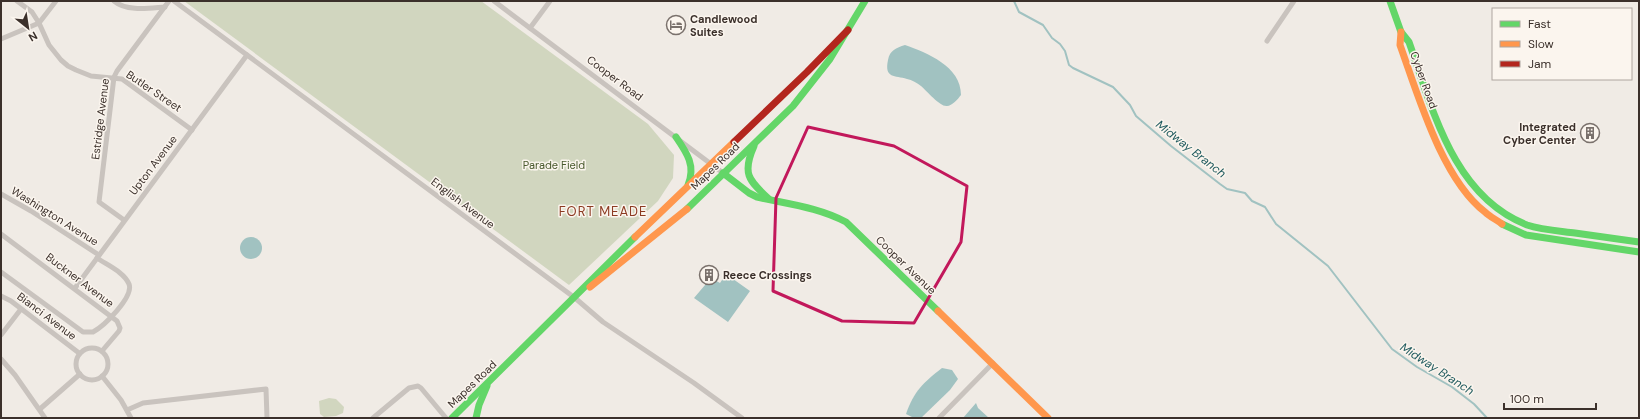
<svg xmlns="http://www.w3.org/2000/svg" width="1640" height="419" font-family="'DM Sans',sans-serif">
	<rect width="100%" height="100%" fill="#f0ebe5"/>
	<g fill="#d1d6bf">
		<path d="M184,1H481L648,124L674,155L673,178L658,201L569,285Z"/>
		<path d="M329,398L336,399L344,407L343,413L336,416L324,417L320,414L319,401Z"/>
	</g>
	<g fill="#a1c2c1">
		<path d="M905,45C927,53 961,66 961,95C958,99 952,106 947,106C940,107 927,91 921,86C917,83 912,80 907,79C895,75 884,79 888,60C890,50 896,48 905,45Z"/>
		<circle cx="251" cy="248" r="11"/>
		<path d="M726,274L750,291L728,322L694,298L711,278L720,283Z"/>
		<path d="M942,368L952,370L958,379L950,390L921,418H914L906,414C914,391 923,383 942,368Z"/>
		<path d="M976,403L978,408L989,418H963Z"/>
	</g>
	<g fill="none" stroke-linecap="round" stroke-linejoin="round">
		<path stroke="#a1c2c1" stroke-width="2" d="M1014,1L1019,12L1043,25L1052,38L1060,44L1065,51L1069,65L1073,68L1113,87L1130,105L1136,116L1171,146L1220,184L1227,189L1245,193L1252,201L1265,207L1276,224L1328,266L1392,349L1417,367L1452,387L1474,404L1487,418"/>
		<g stroke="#c9c3be" stroke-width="5">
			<path d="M17,1L32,12L39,23L49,45L61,60L68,66L76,70L91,76L122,79L192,130"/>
			<path d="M114,1C127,12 150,8 165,7"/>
			<path d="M174,1L575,298L603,322L694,383L742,418"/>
			<path d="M494,1L723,173"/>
			<path d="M530,28L550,1"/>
			<path d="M1,39L39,23L56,1"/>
			<path d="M1267,41L1294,1"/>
			<path d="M1,194L31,211L99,255"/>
			<path d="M124,220L99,202L114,77L117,71L169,1"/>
			<path d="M1,234L117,321L120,328L119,331L102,351"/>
			<path d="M1,272L83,332H93C104,326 134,297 129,284C124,272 107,265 97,258"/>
			<path d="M75,288L247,55"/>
			<path d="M1,296L11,301L79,353"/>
			<path d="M1,335L21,309"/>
			<circle cx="92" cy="364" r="16"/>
			<path d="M1,359L15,375L45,418"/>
			<path d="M102,376L121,400L131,418"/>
			<path d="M40,409L80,374"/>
			<path d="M127,410L143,403L266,389L267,418"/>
			<path d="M373,418L409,388L418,386L421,388L446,418"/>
			<path d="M939,418L993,363"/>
		</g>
		<g stroke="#63d668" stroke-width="7">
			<path d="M1390,1L1401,32L1409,42C1433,110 1453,196 1527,225C1542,230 1560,231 1575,233C1597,236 1618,239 1639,242"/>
			<path d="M676,137C687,153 696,166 688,185"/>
			<path d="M754,146C742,173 748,180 769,199"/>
			<path d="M723,173L749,193L757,197C787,204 818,207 846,222L938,311"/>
			<path d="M687,209L793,106L830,59L865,1"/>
			<path d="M1502,224L1526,235L1639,252"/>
			<path d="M452,418L635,237"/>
			<path d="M476,418L479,405L487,386"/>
		</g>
		<g stroke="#ff974d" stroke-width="7">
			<path d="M1401,32L1400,45C1418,95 1442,179 1485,212C1490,217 1497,220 1502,224"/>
			<path d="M635,237L734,142"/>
			<path d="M590,287L687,209"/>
			<path d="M938,311L1048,418"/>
		</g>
		<path stroke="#b3261e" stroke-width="7" d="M734,142L807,72L848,30"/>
	</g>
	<path fill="none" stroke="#c2185b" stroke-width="3" stroke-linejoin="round" d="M808,127L894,146L967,186L961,242L914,323L842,321L773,291L776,198Z"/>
	<defs>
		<g id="hotel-ring" transform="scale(1)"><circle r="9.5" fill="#fbf5ee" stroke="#7a716c" stroke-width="1.5"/><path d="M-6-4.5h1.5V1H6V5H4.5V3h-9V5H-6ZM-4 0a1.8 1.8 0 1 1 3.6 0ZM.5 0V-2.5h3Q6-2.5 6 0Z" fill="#7a716c"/></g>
		<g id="building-ring" transform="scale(1)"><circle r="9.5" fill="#fbf5ee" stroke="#7a716c" stroke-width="1.5"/><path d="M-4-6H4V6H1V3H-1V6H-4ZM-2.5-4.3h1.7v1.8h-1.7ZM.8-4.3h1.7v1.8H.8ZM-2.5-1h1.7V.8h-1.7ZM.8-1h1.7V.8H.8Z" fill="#7a716c"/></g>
	</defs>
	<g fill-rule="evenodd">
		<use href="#hotel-ring" x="676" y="25"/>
		<use href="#building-ring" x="1590" y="133"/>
		<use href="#building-ring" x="709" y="275"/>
	</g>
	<g text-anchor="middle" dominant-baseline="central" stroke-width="3" stroke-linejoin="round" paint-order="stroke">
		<g font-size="11" font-weight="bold" fill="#3b302b" stroke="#fbf5ee" text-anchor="start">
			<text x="690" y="19">Candlewood<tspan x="690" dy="13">Suites</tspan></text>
			<text x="1576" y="127" text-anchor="end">Integrated<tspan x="1576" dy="13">Cyber Center</tspan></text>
			<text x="723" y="275">Reece Crossings</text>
		</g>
		<g font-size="11" fill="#3b302b" stroke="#fbf5ee">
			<text transform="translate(615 78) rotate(37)">Cooper Road</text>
			<text transform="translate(1424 80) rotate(70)">Cyber Road</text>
			<text transform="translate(154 91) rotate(34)">Butler Street</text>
			<text transform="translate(100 119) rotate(-83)">Estridge Avenue</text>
			<text transform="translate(153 165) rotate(-53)">Upton Avenue</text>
			<text transform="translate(715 166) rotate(-44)">Mapes Road</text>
			<text transform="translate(463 203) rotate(37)">English Avenue</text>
			<text transform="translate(55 216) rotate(32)">Washington Avenue</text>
			<text transform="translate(906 265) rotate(44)">Cooper Avenue</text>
			<text transform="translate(80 280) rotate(37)">Buckner Avenue</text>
			<text transform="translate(47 316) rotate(37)">Bianci Avenue</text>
			<text transform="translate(472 384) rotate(-44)">Mapes Road</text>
		</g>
		<g font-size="11" fill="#4a5a2e" stroke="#fbf5ee">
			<text x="554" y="165">Parade Field</text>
		</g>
		<g font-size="12" font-style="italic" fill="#1f5a5e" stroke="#fbf5ee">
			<text transform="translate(1191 149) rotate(38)">Midway Branch</text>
			<text transform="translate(1437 369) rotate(33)">Midway Branch</text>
		</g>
		<g font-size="13" letter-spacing="1" fill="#8c3b22" stroke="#fbf5ee">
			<text x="603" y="211">FORT MEADE</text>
		</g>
	</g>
	<rect width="1640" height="419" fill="none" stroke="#3b302b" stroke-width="4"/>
	<rect x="1492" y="8" width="140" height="72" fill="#fbf5ee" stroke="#aea6a0"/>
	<rect x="1500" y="21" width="20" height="6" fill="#63d668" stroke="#aea6a0"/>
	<text x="1528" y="28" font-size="12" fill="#3b302b">Fast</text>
	<rect x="1500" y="41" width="20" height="6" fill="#ff974d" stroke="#aea6a0"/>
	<text x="1528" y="48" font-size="12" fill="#3b302b">Slow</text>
	<rect x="1500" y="61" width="20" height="6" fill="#b3261e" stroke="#aea6a0"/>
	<text x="1528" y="68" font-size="12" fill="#3b302b">Jam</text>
	<g transform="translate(28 28) rotate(150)" stroke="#fbf5ee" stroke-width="3" paint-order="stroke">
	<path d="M0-3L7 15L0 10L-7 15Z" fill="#3b302b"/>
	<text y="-6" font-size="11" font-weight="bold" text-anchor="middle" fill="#3b302b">N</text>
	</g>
	<path d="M1504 403v6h92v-6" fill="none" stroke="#3b302b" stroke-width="2"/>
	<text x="1510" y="403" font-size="12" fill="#3b302b" stroke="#fbf5ee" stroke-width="3" paint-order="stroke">100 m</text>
</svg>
